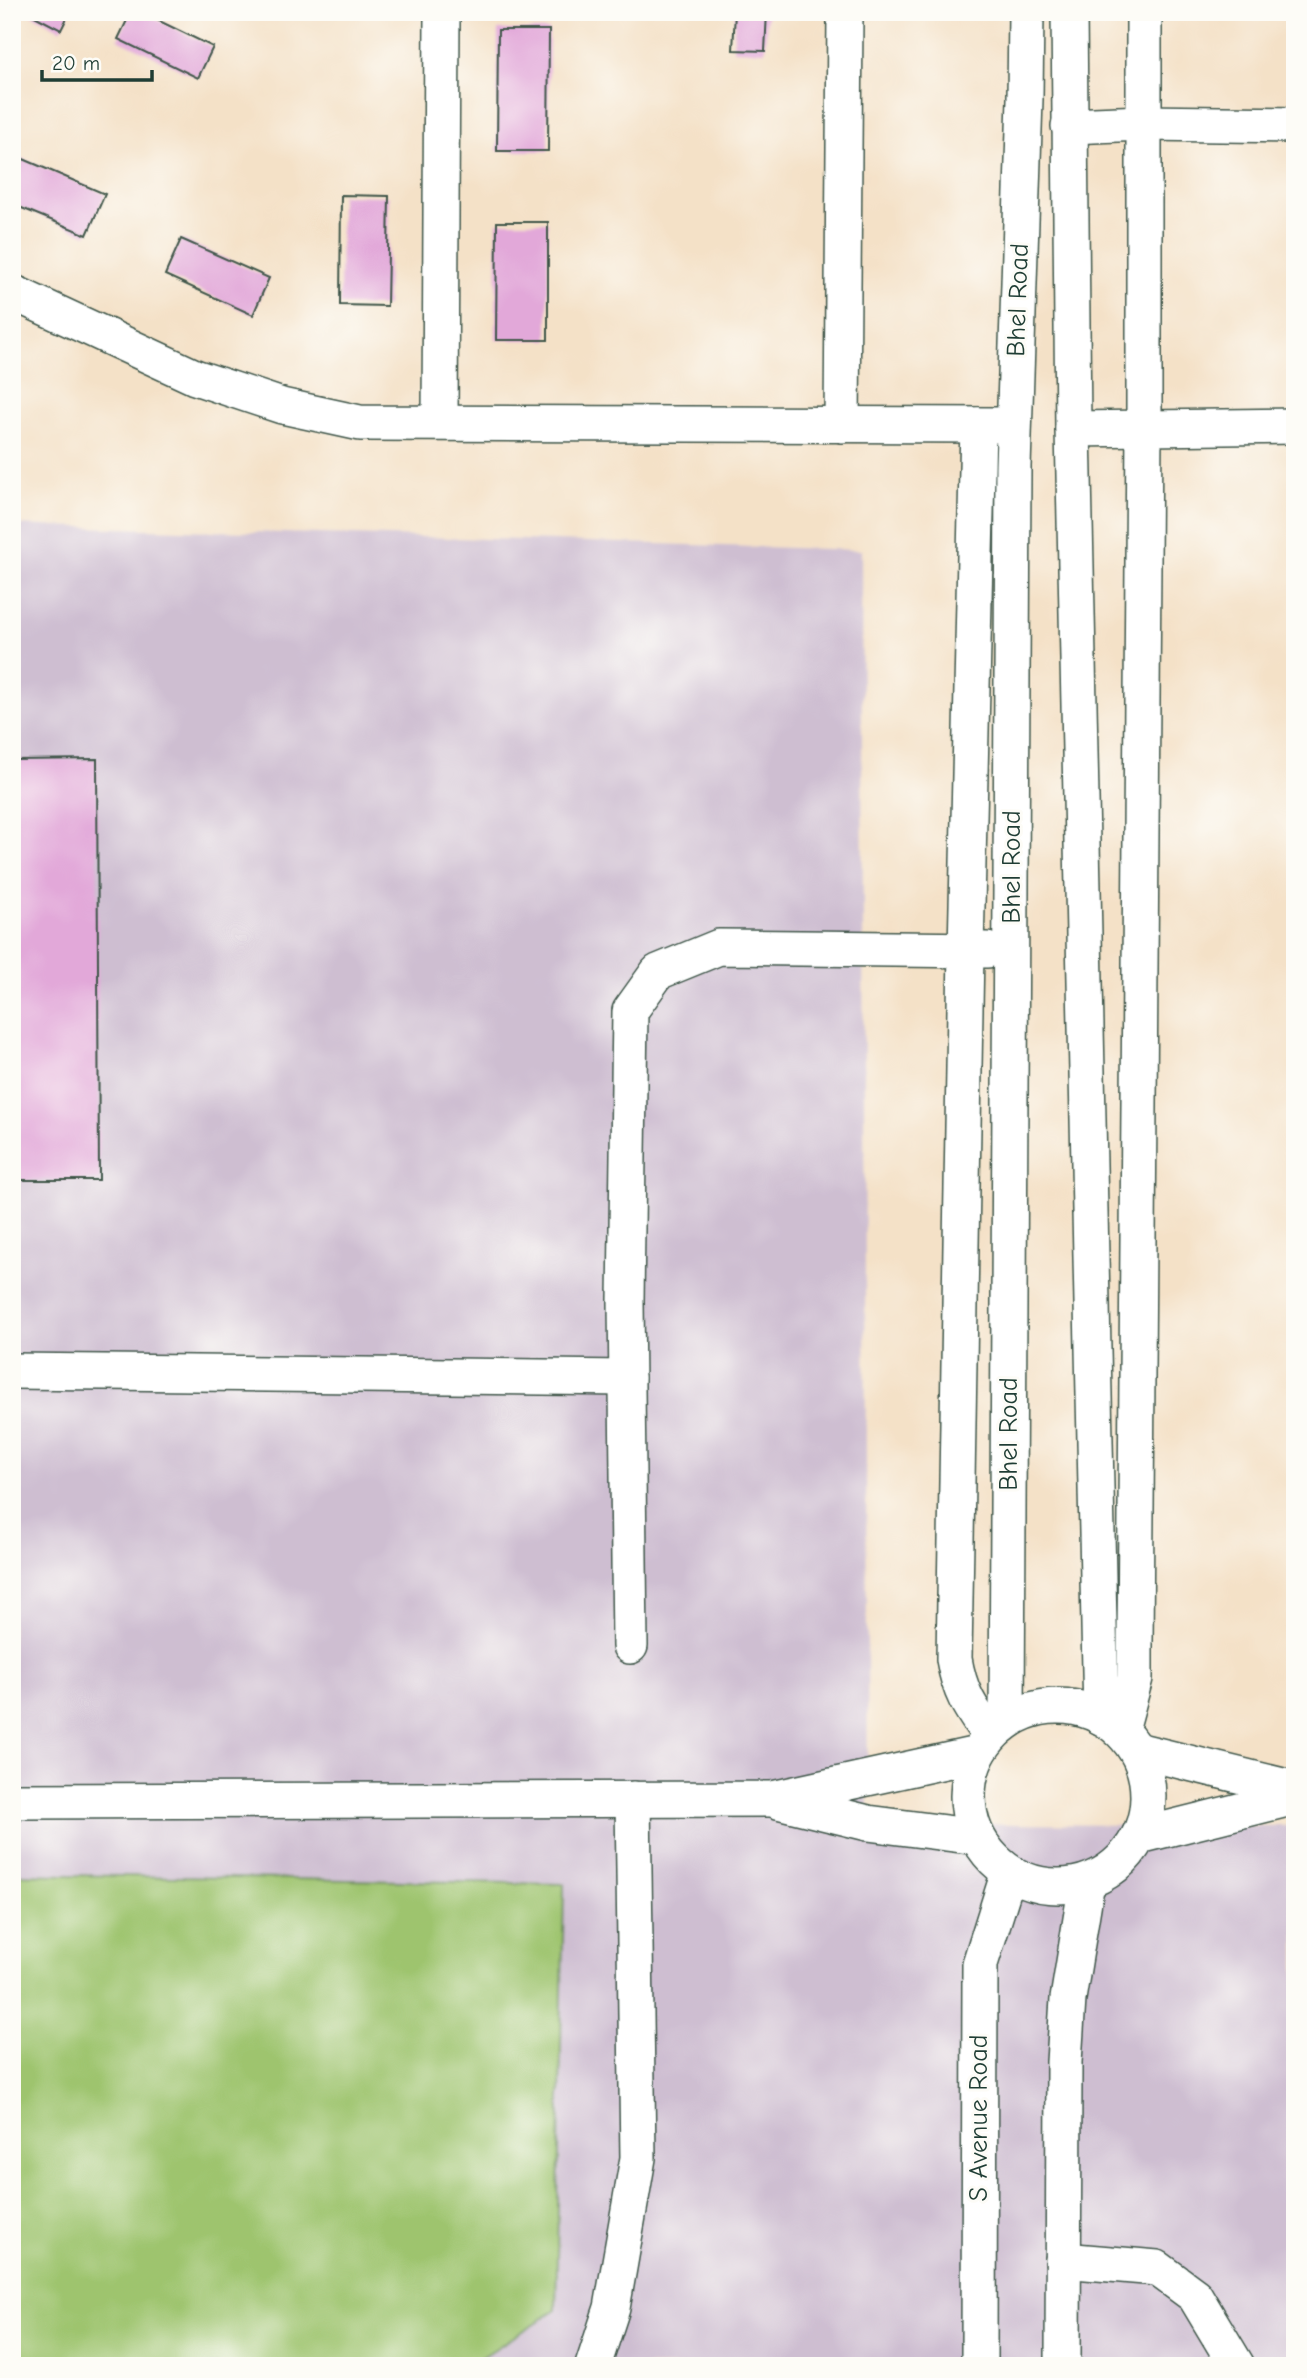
<svg xmlns="http://www.w3.org/2000/svg" width="1307" height="2378" font-family="'Comic Neue',sans-serif">
	<rect width="100%" height="100%" fill="#fdfcf7"/>
	<filter id="ink" filterUnits="userSpaceOnUse"><feTurbulence type="fractalNoise" baseFrequency=".0143" numOctaves="2"/><feDisplacementMap in="SourceGraphic" scale="14" xChannelSelector="R" yChannelSelector="G"/><feConvolveMatrix kernelMatrix="1 2 1 2 8 2 1 2 1" color-interpolation-filters="sRGB"/></filter>
	<filter id="wash" filterUnits="userSpaceOnUse"><feTurbulence type="fractalNoise" baseFrequency=".00686" numOctaves="4" result="noise"/><feDisplacementMap in="SourceGraphic" scale="28" xChannelSelector="R" yChannelSelector="G"/><feGaussianBlur stdDeviation="1.57" result="paint"/><feColorMatrix in="noise" values="0 0 0 0 0 0 0 0 0 0 0 0 0 0 0 0 0 1.4 0 .05"/><feComposite in="paint" operator="in"/></filter>
	<g filter="url(#wash)">
		<rect width="100%" height="100%" fill="#f4e1c7"/>
		<path fill="#cebed1" d="M12,525L861,550L868,1823L1295,1826V2366H12Z"/>
		<path fill="#9ec46e" stroke="#5e8051" stroke-width="2" d="M12,1874L564,1884L556,2310L468,2366H12Z"/>
		<g id="blocks">
			<g fill="#e2a8d9">
				<path d="M27,12H70L61,30Z"/>
				<path d="M131,12H141L213,47L198,78L118,39Z"/>
				<path d="M735,12H767L765,51L733,50Z"/>
				<path d="M498,30H549L548,151H497Z"/>
				<path d="M21,158L105,194L87,235L12,204V177Z"/>
				<path d="M341,195L389,196L387,306L340,305Z"/>
				<path d="M497,222H548V340H496Z"/>
				<path d="M181,239L269,278L253,315L165,275Z"/>
				<path d="M97,759L99,1180H12V760Z"/>
			</g>
		</g>
	</g>
	<g filter="url(#ink)">
		<use href="#blocks" fill-opacity="0" stroke="#3f564a" stroke-width="2"/>
		<g fill="none" stroke-linecap="round" stroke-linejoin="round">
			<g stroke="#3f564a" stroke-width="38">
				<g id="minor">
					<path d="M1069,12L1073,429L1101,1717"/>
					<path d="M1069,126L1143,123L1295,125"/>
					<path d="M12,292L195,377L282,406L360,423L1000,425"/>
					<path d="M440,422L442,12"/>
					<path d="M842,425L845,12"/>
					<path d="M978,425L966,950L954,1659C960,1694 970,1707 990,1736"/>
					<path d="M1073,429L1295,426"/>
					<path d="M12,1371L627,1378"/>
					<path d="M630,1646L626,1301L630,1011L658,972L719,947L987,950"/>
					<circle cx="1058" cy="1796" r="90"/>
					<path d="M1007,1721L1013,467L1025,99L1026,12"/>
					<path d="M1121,1730L1135,1678V1645L1144,427V12"/>
					<path d="M1136,1750L1295,1789"/>
					<path d="M12,1801L772,1799L977,1754"/>
					<path d="M778,1801L868,1823L977,1837"/>
					<path d="M1139,1836L1295,1797"/>
					<path d="M1063,2260L1157,2268L1195,2296L1237,2366"/>
					<path d="M593,2366L612,2308L638,2158L633,1799"/>
					<path d="M979,2366L980,1964L1008,1875"/>
					<path d="M1063,2366L1064,2062L1068,1999L1087,1882"/>
				</g>
			</g>
			<use href="#minor" stroke="#fff" stroke-width="35"/>
		</g>
	</g>
	<g text-anchor="middle" dominant-baseline="central" stroke-width="6" stroke-linejoin="round" paint-order="stroke">
		<g font-size="26" fill="#1f3d34" stroke="#fdfcf7">
			<text transform="translate(1018 300) rotate(-88)">Bhel Road</text>
			<text transform="translate(1012 867) rotate(-90)">Bhel Road</text>
			<text transform="translate(1009 1434) rotate(-90)">Bhel Road</text>
			<text transform="translate(979 2118) rotate(-90)">S Avenue Road</text>
		</g>
	</g>
	<rect width="1307" height="2378" fill="none" stroke="#fdfcf7" stroke-width="42"/>
	<path d="M42 70v10h110v-10" fill="none" stroke="#1f3d34" stroke-width="3.5"/>
	<text x="52" y="70" font-size="21" fill="#1f3d34" stroke="#fdfcf7" stroke-width="5" paint-order="stroke">20 m</text>
</svg>
